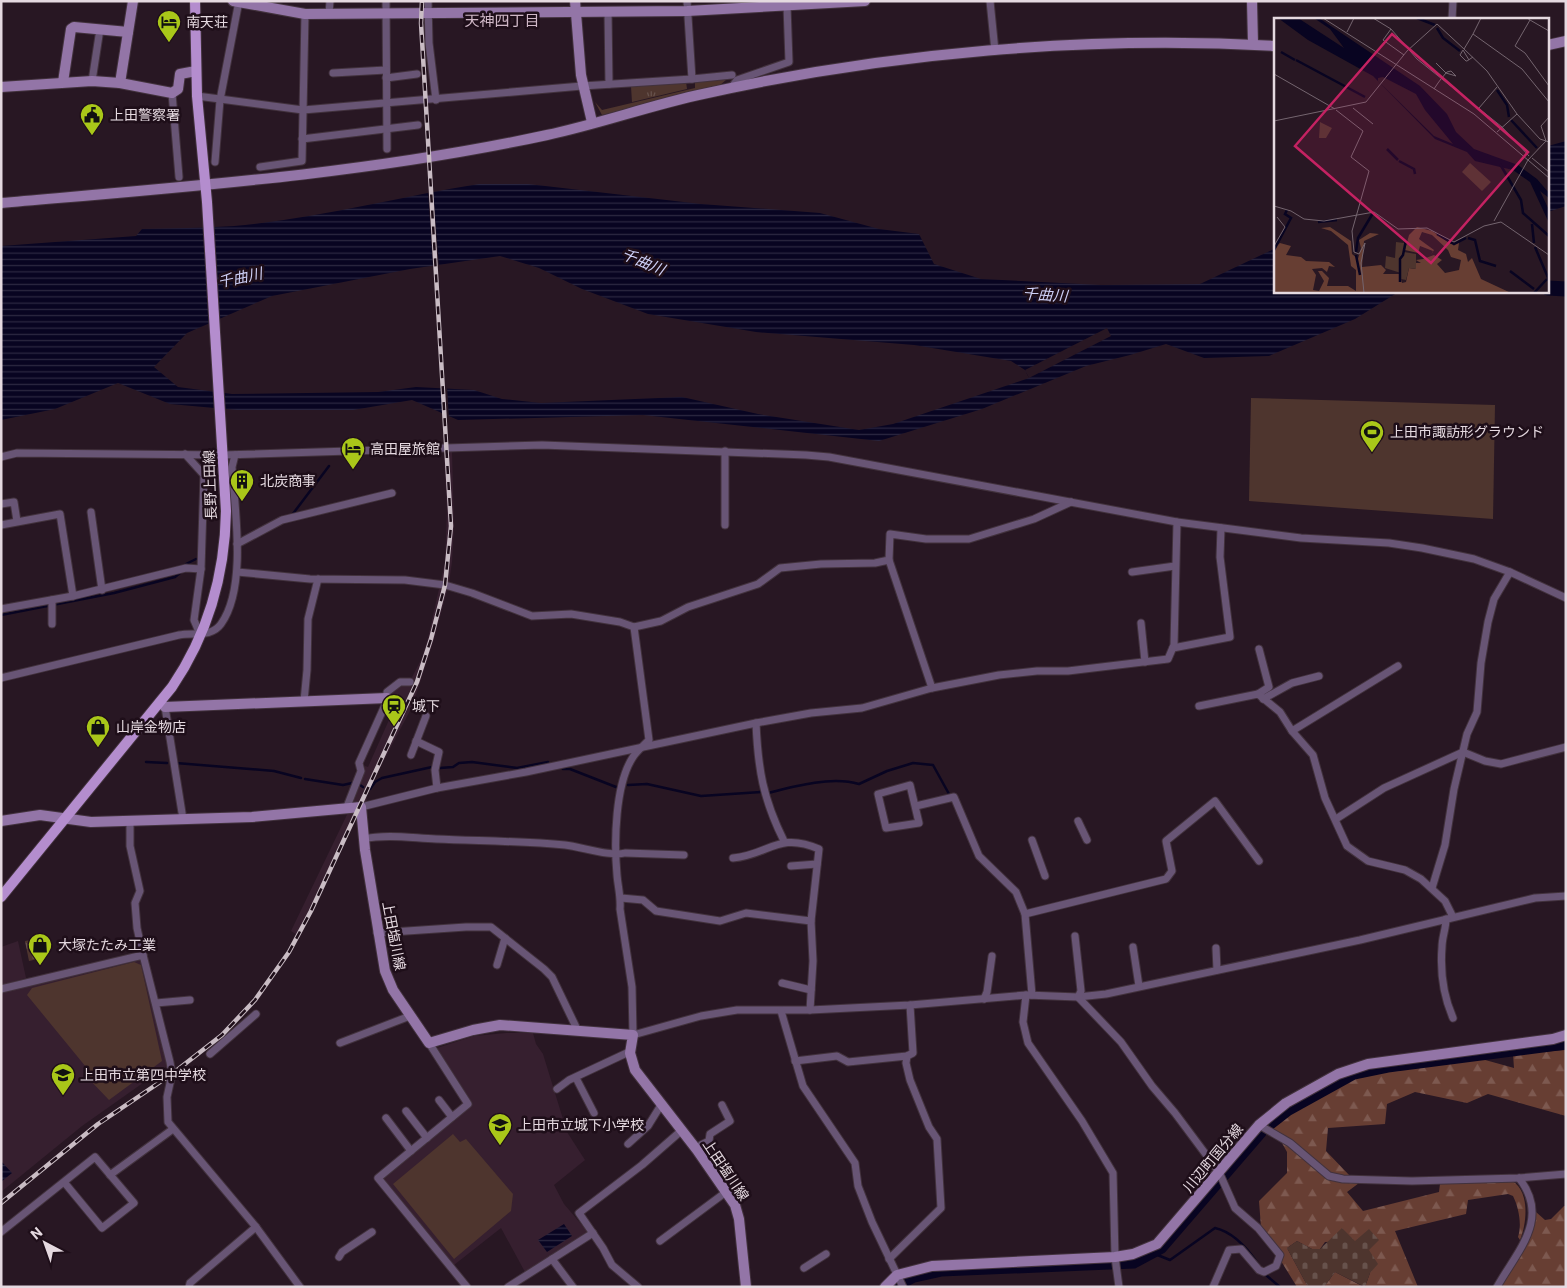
<svg xmlns="http://www.w3.org/2000/svg" width="1567" height="1288" font-family="Roboto,'Noto Sans JP',sans-serif">
	<defs>
		<pattern id="forest-firs" width="22" height="20" patternUnits="userSpaceOnUse" patternTransform="scale(1.25)"><rect width="22" height="20" fill="#673e33"/><path d="M5 1l3.5 6h-7zM16 11l3.5 6h-7z" fill="#7d5950"/></pattern>
		<pattern id="cemetery-stones" width="16" height="16" patternUnits="userSpaceOnUse" patternTransform="scale(1.25)"><rect width="16" height="16" fill="#4e352e"/><path d="M2 7V4a2 2 0 0 1 4 0v3zM10 15v-3a2 2 0 0 1 4 0v3z" fill="#67524c"/></pattern>
		<pattern id="park-tufts" width="24" height="20" patternUnits="userSpaceOnUse" patternTransform="scale(1.25)"><rect width="24" height="20" fill="#4e352e"/><path d="M3 7l-1-3M5 7V3M7 7l1-3M15 17l-1-3M17 17v-4M19 17l1-3" fill="none" stroke="#67524c"/></pattern>
		<pattern id="water-rules" width="6" height="5" patternUnits="userSpaceOnUse" patternTransform="scale(1.25)"><rect width="6" height="5" fill="#080421"/><path d="M0 2.5h6" fill="none" stroke="#2c2841"/></pattern>
	</defs>
	<rect width="100%" height="100%" fill="#281723"/>
	<g fill="#361f2f">
		<path d="M452,451L454,526L452,562L449,583L434,639L412,707L366,794L367,804L361,805L300,937L291,931L356,796L365,766L368,767L397,702L392,699L389,692L401,683H409L422,658L428,638L445,562L447,510L444,452Z"/>
		<path d="M18,941L26,978L1,985V947Z"/>
		<path d="M141,957L167,1066L82,1126L1,1192V991L72,976Z"/>
		<path d="M506,1033H533L536,1044L543,1054L567,1132L585,1160L554,1185L564,1204L588,1232L525,1272L501,1228L454,1265L382,1178L473,1104L437,1048L474,1036Z"/>
	</g>
	<g fill="#4e352e">
		<path d="M727,79L719,86L602,115L595,102L602,110L695,88V81Z"/>
		<path d="M1251,398L1495,405L1493,519L1249,501Z"/>
		<path d="M134,962L141,965L162,1061L109,1100L88,1078L86,1067L27,995L32,988Z"/>
		<path d="M453,1134L460,1142L466,1139L513,1194L511,1211L454,1259L393,1184Z"/>
	</g>
	<g fill="url(#forest-firs)">
		<path d="M1566,1050V1116L1488,1094L1467,1103L1415,1092L1387,1104L1385,1124L1328,1128L1326,1151L1350,1176L1359,1183L1347,1192L1363,1211L1439,1192L1440,1184L1512,1181C1530,1191 1527,1223 1520,1240L1518,1237C1522,1225 1519,1208 1513,1196L1508,1194L1468,1200L1466,1214L1395,1231L1418,1287H1365L1370,1273L1355,1241L1325,1242L1320,1249H1312L1297,1241L1287,1248L1308,1287H1297L1281,1261L1279,1248L1261,1227L1259,1201L1287,1173V1152L1273,1127L1290,1113L1341,1082L1371,1072L1478,1058L1514,1068L1513,1054Z"/>
		<path d="M1564,1206H1566V1287H1501L1532,1230L1536,1212L1545,1220L1551,1219Z"/>
		<path d="M1335,1272L1364,1287H1324Z"/>
	</g>
	<g fill="url(#cemetery-stones)">
		<path d="M43,938L46,957L29,961L25,941Z"/>
		<path d="M1342,1228L1355,1241L1369,1229L1379,1240L1369,1250L1378,1264L1370,1273L1365,1287L1335,1272L1324,1287H1308L1287,1248L1297,1241L1312,1249H1320Z"/>
	</g>
	<path fill="url(#park-tufts)" d="M686,82L687,89L632,102L631,86Z"/>
	<g fill="url(#water-rules)" fill-rule="evenodd">
		<path d="M1566,141V206L1548,212V146Z"/>
		<path d="M479,184H528L701,204L820,213L879,229L919,234L934,264L981,279L1101,285L1200,284L1276,248V291H1400L1355,319L1269,356L1204,358L1166,344L1130,355L1086,366L982,409L879,441L643,415L458,420L412,400L353,410H237L170,404L118,383L55,409L1,420V246L136,236L142,229C172,228 203,228 234,226C316,219 397,197 479,184ZM500,256L539,268L582,289L648,314L756,332L914,345L1011,361L1025,370L1029,378L893,424L859,430L758,414L682,397L541,403L502,399L474,390L416,387L378,392L232,394L178,387L154,367L187,333L272,296L410,269Z"/>
		<path d="M1,1161L12,1173L1,1182Z"/>
		<path d="M564,1224L572,1236L547,1252L538,1240Z"/>
	</g>
	<g fill="#281723">
		<path d="M433,189L439,268H433L428,190Z"/>
		<path d="M1107,328L1111,336L1029,378L1025,370Z"/>
		<path d="M441,386H447L449,419L443,416Z"/>
	</g>
	<g fill="none" stroke-linecap="round" stroke-linejoin="round">
		<g stroke="#080421" stroke-width="2.5">
			<path d="M292,515L329,466"/>
			<path d="M186,564L196,559"/>
			<path d="M1,615L114,593L175,577L180,573"/>
			<path d="M146,762L167,763"/>
			<path d="M176,763L274,771L301,778"/>
			<path d="M440,768L453,767L459,763L472,762L517,768L548,762"/>
			<path d="M563,769H570L616,787"/>
			<path d="M305,779L343,785L352,783"/>
			<path d="M360,785L363,787"/>
			<path d="M628,785L647,784L701,796L761,792"/>
			<path d="M370,789L375,782L382,778L432,767"/>
			<path d="M768,793C795,786 832,776 859,784L887,771L913,763L933,765L949,794"/>
			<path d="M1155,1254L1170,1260L1215,1228C1233,1232 1248,1249 1258,1264"/>
			<path d="M1267,1276L1280,1287"/>
		</g>
		<g stroke="#080421" stroke-width="9">
			<path d="M1271,1125L1289,1111L1354,1075L1388,1068L1566,1045"/>
			<path d="M897,1287L914,1278L941,1272L1134,1264L1162,1249L1262,1133"/>
		</g>
		<path stroke="#080421" stroke-width="15" d="M1548,288L1566,289"/>
		<g stroke="#42323d" stroke-width="9">
			<g id="street">
				<path d="M386,1L387,149"/>
				<path d="M428,1L429,43L436,100"/>
				<path d="M687,1L692,79L732,75"/>
				<path d="M990,1L995,51"/>
				<path d="M608,12L609,84"/>
				<path d="M329,13L330,1"/>
				<path d="M1452,19L1453,1"/>
				<path d="M333,73L386,70"/>
				<path d="M386,78L417,74"/>
				<path d="M92,81L100,29"/>
				<path d="M731,88L737,80L789,62L787,6"/>
				<path d="M172,93L179,177"/>
				<path d="M197,96L303,110L582,86L692,79"/>
				<path d="M302,139L418,125"/>
				<path d="M215,162L220,100L239,1"/>
				<path d="M260,167L302,161L305,14"/>
				<path d="M725,451V525"/>
				<path d="M185,454L204,475L201,569L194,620L200,634"/>
				<path d="M1,457L17,453L223,455L542,445L806,455L829,457L1177,522L1301,538L1389,543L1422,548L1474,559L1510,572L1566,598"/>
				<path d="M1,504L14,502L17,521"/>
				<path d="M91,512L102,590"/>
				<path d="M1,525L60,514L73,596"/>
				<path d="M237,544L282,520L392,493"/>
				<path d="M889,560L932,688"/>
				<path d="M237,572L310,579L405,580L445,585L472,593L532,616L571,614L620,622L634,627L661,621L688,607L758,584L780,568L821,564L875,563L889,560L890,534L926,539H969L1034,519L1071,502"/>
				<path d="M1132,572L1175,566"/>
				<path d="M52,600V624"/>
				<path d="M1,609L73,596L186,568L201,569"/>
				<path d="M1141,623L1145,662"/>
				<path d="M634,627L649,740C644,745 637,751 633,757C615,784 614,842 617,875C618,887 621,897 620,909L632,987L633,1035L701,1016L737,1010H810L910,1005L1026,995L1078,997L1106,994L1360,940L1535,898L1566,896"/>
				<path d="M1173,648L1230,637L1220,557L1221,528"/>
				<path d="M1,678C60,664 120,649 179,635C193,632 211,638 221,624C247,588 235,510 232,467L235,455"/>
				<path d="M1258,694L1269,687L1259,649"/>
				<path d="M1263,699L1292,683L1319,676"/>
				<path d="M304,701L307,670L308,619L318,579"/>
				<path d="M162,705L165,707L183,819"/>
				<path d="M1199,706L1258,694L1280,712L1292,731L1313,755L1325,798L1347,846L1368,861L1405,870L1421,879L1445,901L1453,917"/>
				<path d="M756,723C758,769 763,799 784,841"/>
				<path d="M1292,731L1398,666"/>
				<path d="M416,741L439,752L435,770L437,788"/>
				<path d="M411,755L426,716"/>
				<path d="M910,785L919,823L886,828L878,794Z"/>
				<path d="M916,806L954,797L979,856L1016,892L1025,914L1032,995"/>
				<path d="M361,807L437,788L526,772L756,723L811,713L862,708L932,688L999,675L1037,671H1068L1168,659L1174,645L1177,522"/>
				<path d="M346,809L361,771L359,763L386,703L387,692L400,682H410"/>
				<path d="M1336,819L1384,788L1463,752L1485,761L1501,764L1566,747"/>
				<path d="M130,821V846L140,891L135,903L137,928L143,955"/>
				<path d="M1078,821L1087,840"/>
				<path d="M363,839C387,834 411,838 436,839C479,841 522,841 565,845C582,847 611,857 625,853L684,855"/>
				<path d="M1032,840L1045,876"/>
				<path d="M733,858C769,855 778,831 819,849L811,921L813,961L810,1010"/>
				<path d="M791,866L817,864"/>
				<path d="M1432,888L1445,845L1454,789L1467,734L1477,712L1481,663L1488,622L1494,599L1510,572"/>
				<path d="M621,898L643,900L656,911L720,921L746,913L811,921"/>
				<path d="M1025,914L1166,879L1172,871L1166,841L1215,801L1259,861"/>
				<path d="M1446,919C1446,929 1442,937 1442,947C1440,972 1443,995 1453,1018"/>
				<path d="M377,933L466,927H491L544,969L552,977L577,1029"/>
				<path d="M1075,936L1081,991L1078,997L1121,1042L1152,1086L1175,1113L1219,1172L1235,1208L1258,1228L1280,1255L1276,1266L1264,1272L1259,1270L1241,1249L1229,1250L1213,1287"/>
				<path d="M1133,947L1139,986"/>
				<path d="M1216,948L1217,970"/>
				<path d="M497,965L505,938"/>
				<path d="M782,983L811,990"/>
				<path d="M1,989L143,955L170,1062L172,1074L167,1097L168,1122L256,1227L300,1287"/>
				<path d="M1026,995L1023,1022L1028,1043L1082,1121L1113,1173L1115,1257L1119,1287"/>
				<path d="M984,999L987,992L992,956"/>
				<path d="M156,1003L190,1000"/>
				<path d="M781,1011L803,1086L855,1163L858,1186L872,1222L903,1287"/>
				<path d="M340,1043L410,1016"/>
				<path d="M429,1043L468,1104L378,1178L467,1287"/>
				<path d="M210,1054L256,1014"/>
				<path d="M795,1061L837,1056L848,1062L907,1056L913,1053L910,1005"/>
				<path d="M576,1078L594,1113"/>
				<path d="M557,1089L569,1080L631,1051"/>
				<path d="M439,1100L452,1117"/>
				<path d="M406,1111L427,1138"/>
				<path d="M386,1118L411,1151"/>
				<path d="M1259,1125L1290,1143L1329,1176L1343,1179L1412,1181L1519,1178L1566,1174"/>
				<path d="M628,1144L648,1126L661,1105"/>
				<path d="M697,1150L701,1145L709,1141L710,1134L730,1121L722,1105"/>
				<path d="M110,1175L173,1129"/>
				<path d="M1,1232L95,1157L134,1203L102,1228L64,1182"/>
				<path d="M660,1241L726,1192"/>
				<path d="M339,1257L342,1252L372,1232"/>
				<path d="M552,1259L573,1287"/>
				<path d="M889,1259L941,1208L937,1139L929,1127L910,1080L906,1063L907,1056"/>
				<path d="M804,1268L826,1254"/>
				<path d="M189,1287L190,1283L256,1227"/>
				<path d="M508,1287L593,1233"/>
				<path d="M638,1287L612,1265L603,1248L579,1213L642,1165L681,1131"/>
				<path d="M1497,1287C1517,1251 1551,1219 1519,1178"/>
			</g>
		</g>
		<g stroke="#42323d" stroke-width="12">
			<g id="secondary">
				<path d="M233,1L305,14L687,11L865,1"/>
				<path d="M575,1L581,75L592,122"/>
				<path d="M1252,1L1253,44"/>
				<path d="M1548,45L1566,41"/>
				<path d="M63,82L71,29L74,27L128,32"/>
				<path d="M120,83L133,1"/>
				<path d="M1,87L92,81L120,83L172,93L178,89L180,74L196,71"/>
				<path d="M1,203C184,187 367,174 547,135C599,124 651,105 703,94C886,53 1089,35 1276,46"/>
				<path d="M165,707L387,698"/>
				<path d="M1,821L40,815L91,822L252,817L361,807L365,850L385,971L393,990L429,1043L473,1030L500,1025L633,1035L630,1053L635,1070L697,1150L735,1205L739,1219L746,1287"/>
				<path d="M885,1287L897,1275L932,1266L1115,1257L1133,1254L1157,1244L1259,1125L1286,1103L1338,1074L1368,1064L1553,1039L1566,1035"/>
			</g>
		</g>
		<g stroke="#42323d" stroke-width="12">
			<path id="primary" d="M1,897L172,687C208,634 225,575 226,511L207,202L197,96L195,1"/>
		</g>
		<use href="#street" stroke="#685575" stroke-width="7"/>
		<use href="#secondary" stroke="#9375a7" stroke-width="10"/>
		<use href="#primary" stroke="#b48dce" stroke-width="10"/>
		<g stroke="#c9bcc4" stroke-width="4.5">
			<path id="rail" d="M1,1203L98,1124L172,1074L222,1035L255,1000L289,952L311,911L417,682L431,639L445,585L451,526L421,23L422,1"/>
		</g>
		<use href="#rail" stroke="#1e0e19" stroke-width="2.5" stroke-dasharray="8" stroke-linecap="butt"/>
	</g>
	<defs>
		<g id="hotel-pin" transform="scale(1.25)"><path d="M0 17L-7.5 6A9.5 9.5 0 1 1 7.5 6Z" fill="#a9c719" stroke="#1e0e19"/><path d="M-6-4.5h1.5V1H6V5H4.5V3h-9V5H-6ZM-4 0a1.8 1.8 0 1 1 3.6 0ZM.5 0V-2.5h3Q6-2.5 6 0Z" fill="#111"/></g>
		<g id="civic-pin" transform="scale(1.25)"><path d="M0 17L-7.5 6A9.5 9.5 0 1 1 7.5 6Z" fill="#a9c719" stroke="#1e0e19"/><path d="M-.6-6.5H3V-4.5H.6V-3L4-1V1h2V6H-6V1h2V-1L-.6-3ZM-1.2 2.5V6h2.4V2.5Z" fill="#111"/></g>
		<g id="stadium-pin" transform="scale(1.25)"><path d="M0 17L-7.5 6A9.5 9.5 0 1 1 7.5 6Z" fill="#a9c719" stroke="#1e0e19"/><path d="M0-5a6.5 5 0 1 0 0 10a6.5 5 0 1 0 0-10ZM-3.5-1.8h7v3.6h-7Z" fill="#111"/></g>
		<g id="building-pin" transform="scale(1.25)"><path d="M0 17L-7.5 6A9.5 9.5 0 1 1 7.5 6Z" fill="#a9c719" stroke="#1e0e19"/><path d="M-4-6H4V6H1V3H-1V6H-4ZM-2.5-4.3h1.7v1.8h-1.7ZM.8-4.3h1.7v1.8H.8ZM-2.5-1h1.7V.8h-1.7ZM.8-1h1.7V.8H.8Z" fill="#111"/></g>
		<g id="station-pin" transform="scale(1.25)"><path d="M0 17L-7.5 6A9.5 9.5 0 1 1 7.5 6Z" fill="#a9c719" stroke="#1e0e19"/><path d="M-3-6H3Q5-6 5-4V2Q5 4 3 4L4.5 6H3L1.5 4h-3L-3 6H-4.5L-3 4Q-5 4-5 2V-4Q-5-6-3-6ZM-3.5-4v3h7v-3ZM-3.5 1v1.5H-2V1ZM2 1v1.5H3.5V1Z" fill="#111"/></g>
		<g id="shop-pin" transform="scale(1.25)"><path d="M0 17L-7.5 6A9.5 9.5 0 1 1 7.5 6Z" fill="#a9c719" stroke="#1e0e19"/><path d="M-5-2.5h2.3a2.7 3.5 0 0 1 5.4 0H5L5.5 6h-11ZM-1.5-2.5h3a1.5 2.3 0 0 0-3 0Z" fill="#111"/></g>
		<g id="school-pin" transform="scale(1.25)"><path d="M0 17L-7.5 6A9.5 9.5 0 1 1 7.5 6Z" fill="#a9c719" stroke="#1e0e19"/><path d="M0-5L7-2L0 1L-7-2ZM-4 1L0 2.5L4 1V4Q0 6-4 4Z" fill="#111"/></g>
	</defs>
	<g fill-rule="evenodd">
		<use href="#hotel-pin" x="169" y="22"/>
		<use href="#civic-pin" x="92" y="115"/>
		<use href="#stadium-pin" x="1372" y="432"/>
		<use href="#hotel-pin" x="353" y="449"/>
		<use href="#building-pin" x="242" y="481"/>
		<use href="#station-pin" x="394" y="706"/>
		<use href="#shop-pin" x="98" y="727"/>
		<use href="#shop-pin" x="40" y="945"/>
		<use href="#school-pin" x="63" y="1075"/>
		<use href="#school-pin" x="500" y="1125"/>
	</g>
	<g text-anchor="middle" dominant-baseline="central" stroke-width="5" stroke-linejoin="round" paint-order="stroke">
		<g font-size="14" fill="#e5d9e0" stroke="#1e0e19" text-anchor="start">
			<text x="186" y="22">南天荘</text>
			<text x="110" y="115">上田警察署</text>
			<text x="1390" y="432">上田市諏訪形グラウンド</text>
			<text x="370" y="449">高田屋旅館</text>
			<text x="260" y="481">北炭商事</text>
			<text x="412" y="706">城下</text>
			<text x="116" y="727">山岸金物店</text>
			<text x="58" y="945">大塚たたみ工業</text>
			<text x="80" y="1075">上田市立第四中学校</text>
			<text x="518" y="1125">上田市立城下小学校</text>
		</g>
		<g font-size="14" fill="#e5d9e0" stroke="#1e0e19">
			<text transform="translate(210 485) rotate(-92)">長野上田線</text>
			<text transform="translate(394 936) rotate(79)">上田塩川線</text>
			<text transform="translate(1213 1158) rotate(-50)">川辺町国分線</text>
			<text transform="translate(726 1170) rotate(56)">上田塩川線</text>
		</g>
		<g font-size="15" fill="#cfb7c6" stroke="#1e0e19">
			<text x="502" y="21">天神四丁目</text>
		</g>
		<g font-size="15" font-style="italic" fill="#ced0f7" stroke="#1e0e19">
			<text transform="translate(643 262) rotate(23)">千曲川</text>
			<text transform="translate(240 278) rotate(-12)">千曲川</text>
			<text transform="translate(1045 295) rotate(4)">千曲川</text>
		</g>
	</g>
	<g transform="translate(1274 18)">
		<rect width="275" height="275" fill="#281723"/>
		<path d="M46,104L58,110L52,120H45ZM196,145L217,164L208,173L188,154Z" fill="#4e352e"/>
		<path d="M143,209L158,213L177,226L185,225L184,232L192,236L194,244L198,240L207,261L237,275H0V230L6,225L17,228L12,237L27,239L32,243L55,244L61,249L55,248L53,254L48,250L38,251L42,257L39,272L45,273L50,263L44,253H48L55,260L53,268H74L82,273V252L77,248L74,227L57,213L47,210L56,209L77,223L78,236L84,241L87,230L85,222L96,215L105,216L90,223L88,249L107,247L112,252L109,256H126L128,265L132,264L135,250L141,251L142,245H147L142,242L149,241L160,237L168,242L163,246L171,255L185,252L187,242L177,239L174,232L158,217L148,214L145,221L160,232L157,237L159,233L146,228L144,235L131,232L135,217Z" fill="#673e33"/>
		<path d="M122,224L130,225V234L142,236V251L135,250L132,262L127,261V255L111,250L112,238L121,240Z" fill="#4e352e"/>
		<path d="M4,0H24L70,30L56,11L40,0H45L146,68L173,96L182,114L200,131L244,147L263,161L275,175V180L266,173L275,192V205L256,164L239,152L201,143L193,134L161,121L99,58L34,22ZM109,59L142,76L151,92L179,126L160,118L104,63V60Z" fill="#080421" fill-rule="evenodd"/>
		<path fill="none" stroke="#080421" stroke-width="2.5" d="M143,0L161,7M163,10L169,20L186,33M7,34L21,42M22,42L91,79M223,72L233,87L235,99M237,102L263,130M113,131L124,142M125,143L140,151L141,156M226,146L247,182L249,195L275,218M44,204L63,202M258,206L260,225M163,216L180,226L192,220M194,220L201,222L206,243L222,248M261,229L275,262M0,232L17,200L11,196L13,192M82,234L84,220L99,195M82,237L86,257M236,253L260,271M126,264V241L129,237L132,222M260,275L273,261"/>
		<path fill="none" stroke="#74656f" stroke-width="1" d="M49,0L200,96L275,160M99,0L117,11L143,41L228,109L255,138M207,0L199,16L248,51L275,84M253,0L256,2L241,28L251,35L275,68M256,2L275,13M117,11L109,22L130,37M73,14L80,0M190,31L213,53L243,96L266,121L275,124M190,31L199,16M195,42L189,32L186,37L192,43H193L199,39M0,56L61,91M160,71L164,65L167,61L172,55L173,54L177,53L182,58L172,55L162,45M79,90L99,106M205,90L223,69M62,92L89,113L77,139L95,153L78,213L80,234L85,236L91,225L87,245L90,275M0,103L92,84L133,33L163,6L190,31M223,114L243,96M258,140L275,154M0,188L17,193L30,201L50,203L100,194L124,211L153,210L180,224L210,208L227,204L275,237M220,203L254,142L272,123L267,108L275,99M0,228L11,209L3,199"/>
		<path fill="#c42262" fill-opacity="0.15" stroke="#c42262" stroke-width="2.5" d="M118,16L254,134L157,245L21,128Z"/>
		<rect width="275" height="275" fill="none" stroke="#e5d9e0" stroke-width="2.5"/>
	</g>
	<rect width="1567" height="1288" fill="none" stroke="#e5d9e0" stroke-width="5"/>
	<g transform="translate(45 1243) rotate(319)" stroke="#1e0e19" stroke-width="4" paint-order="stroke">
	<path d="M0-4L9 19L0 12L-9 19Z" fill="#e5d9e0"/>
	<text y="-8" font-size="14" font-weight="bold" text-anchor="middle" fill="#e5d9e0">N</text>
	</g>
</svg>
